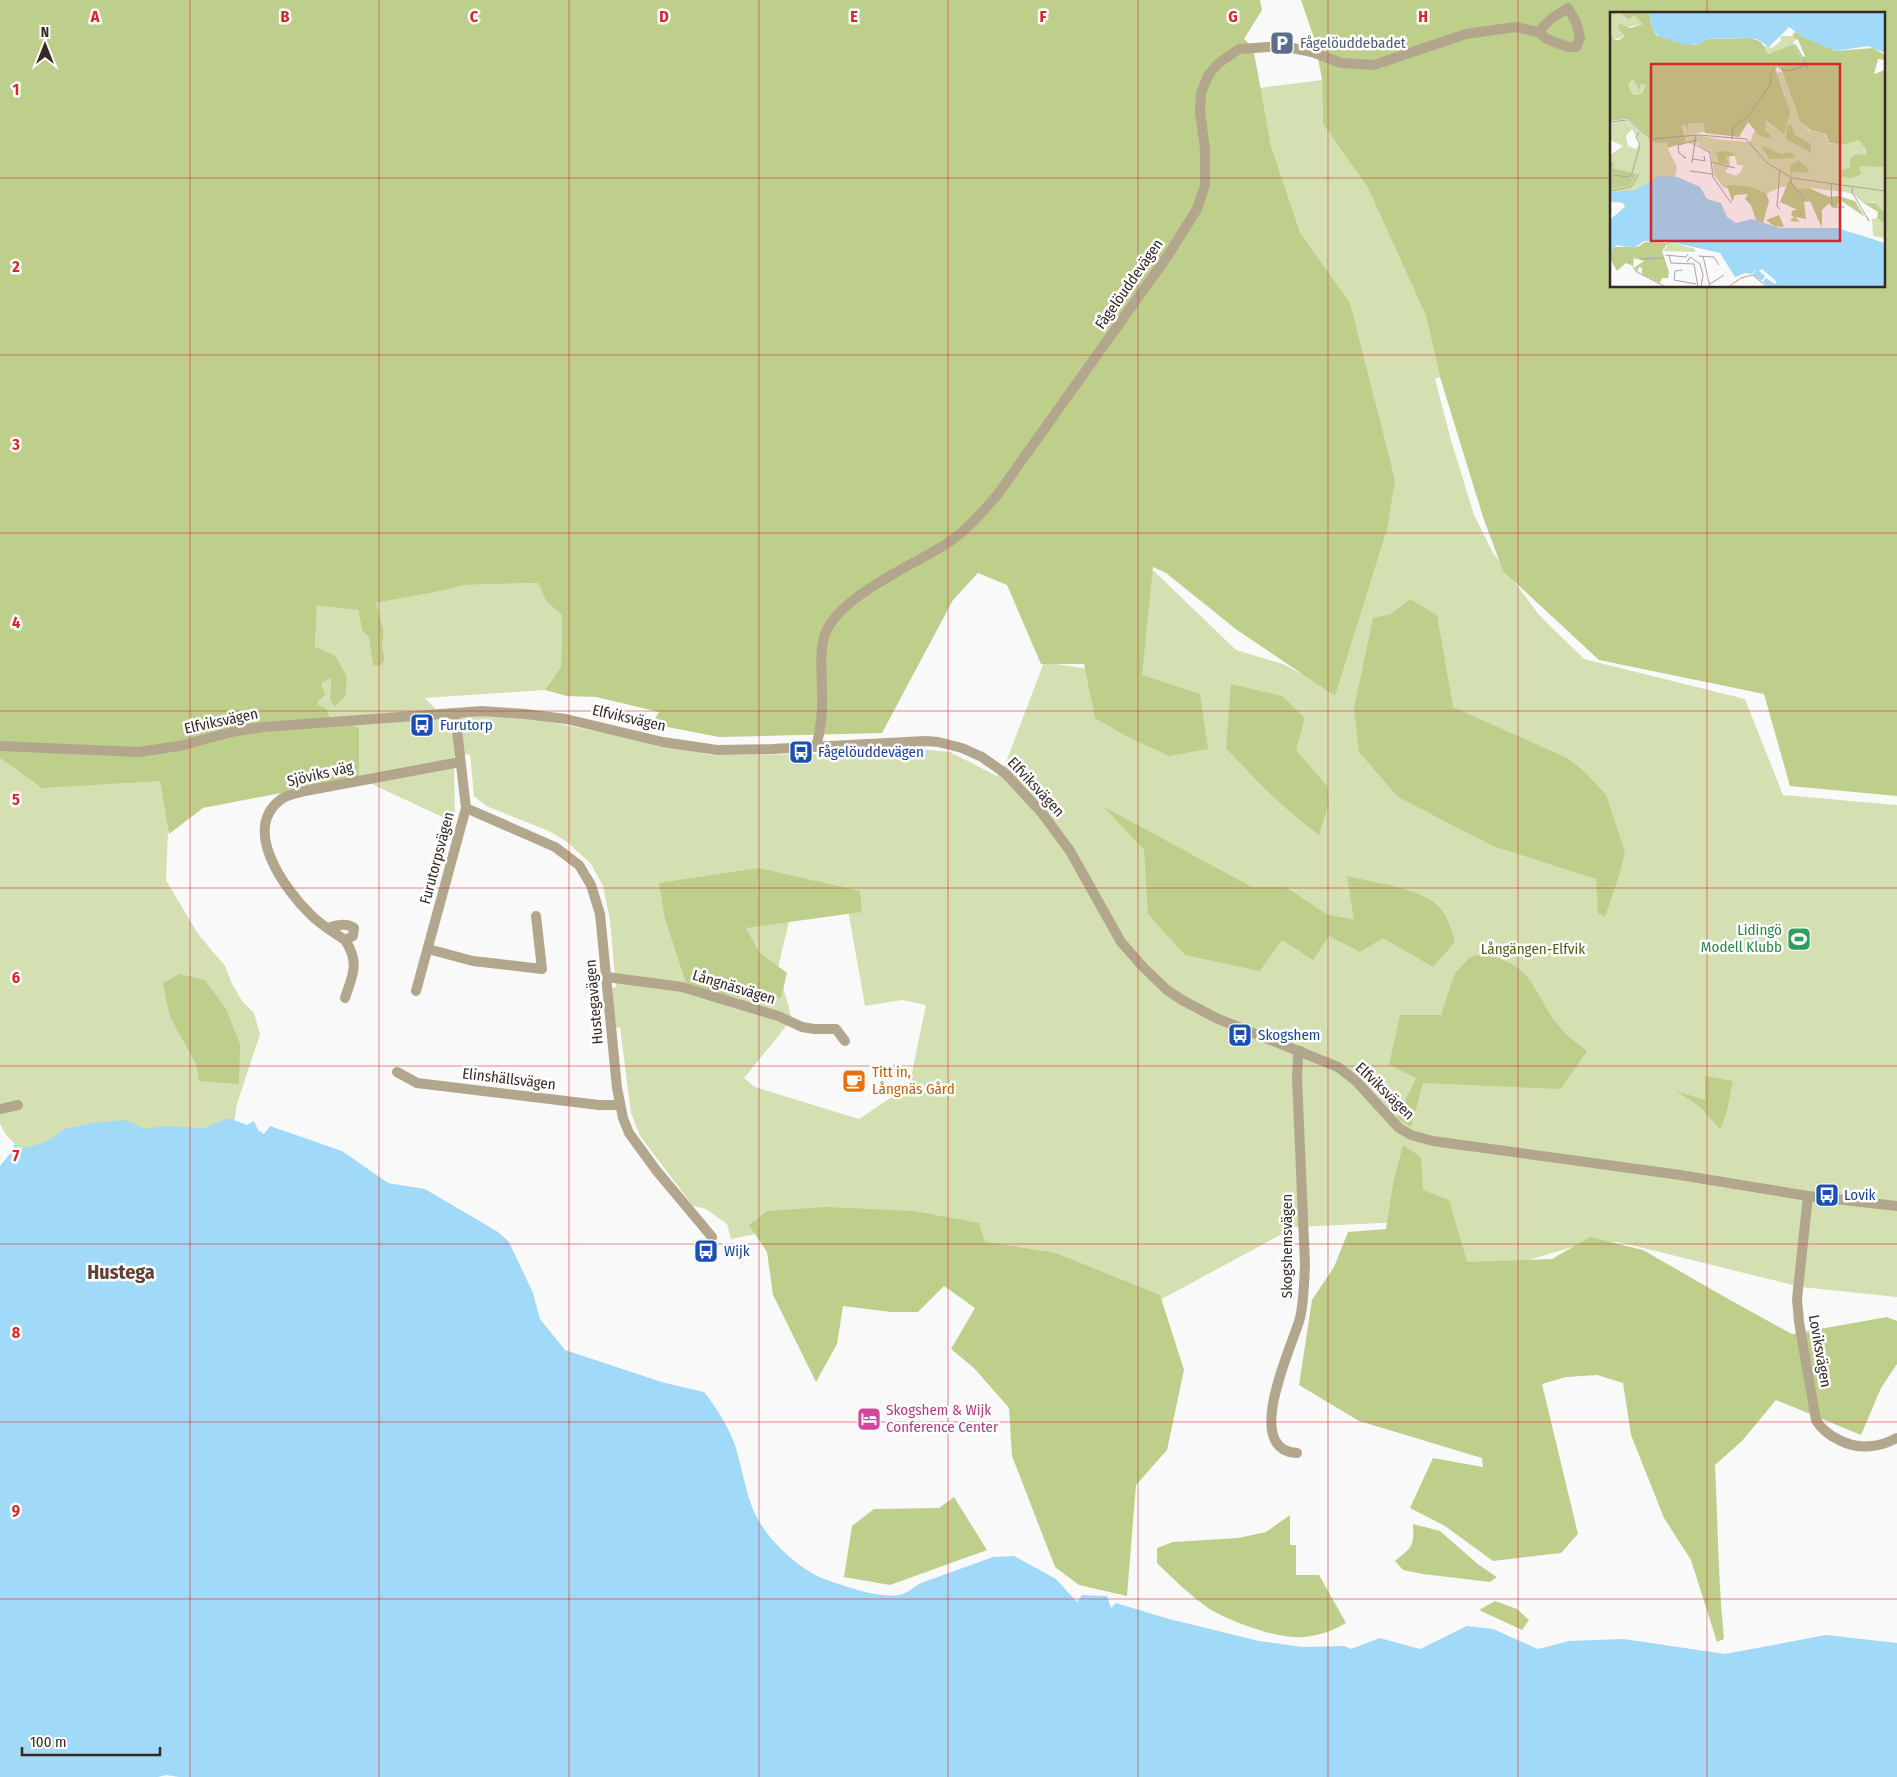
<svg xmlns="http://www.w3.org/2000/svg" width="1897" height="1777" font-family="'Fira Sans Condensed',sans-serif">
	<rect width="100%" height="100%" fill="#f9f9f9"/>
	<path fill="#d4e0b2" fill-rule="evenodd" d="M1322,80L1323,124L1368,188L1426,316L1440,377L1435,379L1451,440L1474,515L1493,553L1539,615L1584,659L1745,699L1783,795L1897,805V1297L1801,1287L1619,1242H1590L1470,1277L1425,1221L1295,1227L1158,1301L800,1225L731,1239L727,1224L706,1209L693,1206L640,1136L631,1113L620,1027L616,1028L612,988L616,987L610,920L603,886L591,864L567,842L551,832L486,806L474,796L470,754L454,756L455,823L359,778V774L203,806L168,832L166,880L198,934L225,966L232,984L242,1001L254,1013L260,1034L237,1104L194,1374L33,1163L6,1135L0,1124V753L352,725L329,716L317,705L321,684L331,678L330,699L346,695L347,677L336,656L315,648L317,606L358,610L362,630L369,638L373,666L385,660L382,646L384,632L375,603L441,591L465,585L538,583L546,601L562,614L561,667L545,690L425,698L444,718L494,714L531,718L711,755L831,754L931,750L950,752L997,776L1005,765L1044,662L1139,677L1149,571H1154L1236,650L1283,664L1329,688L1350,303L1300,232L1271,146L1259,88ZM848,910L865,1006L902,1000L926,1005L910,1082L902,1090L859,1119L755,1087L744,1078L792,1019L778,968L790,917Z"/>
	<g fill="#becf8c" fill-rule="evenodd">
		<path d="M0,0H1260L1262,10L1244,39L1253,47L1271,146L1300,232L1350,303L1395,480L1387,529L1335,696L1237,630L1166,573L1153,567L1142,675L1200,694L1208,749L1169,756L1126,736L1095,718L1084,664H1041L1007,585L978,573L953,600L882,733L719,737L652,724L659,712L596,697L567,696L545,690L561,667L562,615L546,601L538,583L465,585L441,591L376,603L384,632L382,646L385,660L381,665L373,666L369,638L362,630L358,610L317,606L315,647L336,656L347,677L346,695L335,707L330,699L331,678L321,684L325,695L319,700L317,705L326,708L329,716L359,728V778L203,808L169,834L160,781L42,788L0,758Z"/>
		<path d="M1301,0H1897V796L1790,786L1764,694L1599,660L1503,571L1483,517L1440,377L1426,316L1368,188L1323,124L1322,79L1314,38ZM1611,14H1883V286H1611Z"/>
		<path d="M1410,599L1437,615L1453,707L1567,758L1584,771L1606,795L1625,852L1618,879L1605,917L1598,913L1596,879L1493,846L1398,797L1359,752L1354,708L1373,618L1391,614Z"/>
		<path d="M1231,684L1282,696L1305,718L1296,750L1327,786L1329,802L1319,835C1284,810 1255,779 1226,748Z"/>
		<path d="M1104,807L1252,887H1286L1326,914L1354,920L1347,876C1372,882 1418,888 1436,904C1447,913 1451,929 1455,942L1433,967L1383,938L1360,952L1329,936L1313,960L1282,940L1260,971L1185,955L1148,914L1144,850Z"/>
		<path d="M759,868L860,891L862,912L746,928L759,952L787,973L781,998L737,997L687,986L665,919L659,883Z"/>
		<path d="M1479,955C1536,960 1531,995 1563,1031C1570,1038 1579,1045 1587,1051L1561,1089L1423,1083L1411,1127L1397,1118L1416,1078L1389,1065L1400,1015H1441L1455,973L1470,957Z"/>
		<path d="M180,974L205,980L226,1009L240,1044L239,1084L199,1081L196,1064L170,1017L163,983Z"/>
		<path d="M1705,1076L1733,1081L1726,1115L1720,1129L1699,1106L1676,1091L1705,1100Z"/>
		<path d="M1403,1145L1421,1157L1423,1190L1449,1200L1467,1262L1552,1259L1590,1237L1643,1250L1730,1300L1792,1334L1887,1317L1897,1321V1364L1881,1388L1861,1435L1776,1400L1742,1441L1715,1465C1718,1523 1718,1581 1724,1639L1717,1642L1691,1560L1664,1518L1631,1435L1623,1383L1597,1375L1566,1377L1542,1384L1578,1534L1561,1553L1493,1561L1445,1526L1410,1508L1433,1458L1483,1467L1482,1458L1359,1421L1299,1385L1312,1300L1334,1267L1348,1232L1386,1229L1394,1179Z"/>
		<path d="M826,1207L914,1211L979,1223L985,1242L1056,1253L1160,1295L1184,1370L1167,1450L1136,1485L1127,1596L1079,1585L1055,1567L1012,1456L1009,1408L974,1368L951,1349L975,1308L944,1286L918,1312H891L843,1306L837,1344L816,1382L773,1295L767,1252L749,1225L767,1211Z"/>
		<path d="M954,1497L987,1550L890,1585L844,1577L852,1526L874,1509L939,1508Z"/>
		<path d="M1290,1515V1545H1296V1575H1319L1346,1623C1333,1631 1317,1636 1303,1637C1280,1640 1228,1621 1208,1608C1190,1595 1173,1579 1157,1563V1548L1173,1542L1238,1538L1266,1532Z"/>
		<path d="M1413,1524L1440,1531L1479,1565L1497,1577L1490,1582L1423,1574L1403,1570L1395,1561C1413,1546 1414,1547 1413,1524Z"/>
		<path d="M1495,1601L1517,1609L1529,1620L1522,1630L1479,1610Z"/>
	</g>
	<path fill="#a1d9f8" d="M229,1118L247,1125L254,1121L258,1130L264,1134L270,1126L342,1151L388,1183L425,1189L498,1232L509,1242L533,1293L540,1319L565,1350L665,1383L704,1392C716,1407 728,1426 735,1445C741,1464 744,1484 751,1504C760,1530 783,1554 807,1570C818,1578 833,1582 845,1586C859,1591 892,1600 905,1593C910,1591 915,1586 921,1583L993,1557L1014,1556L1056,1579L1077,1602L1082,1595L1107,1596L1111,1608L1116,1603L1169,1619L1259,1641L1303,1647L1344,1646L1351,1649L1380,1638L1420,1649L1467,1626L1493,1629L1538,1649L1569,1641L1624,1639L1725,1654L1826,1635L1897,1643V1777H179L166,1775L158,1777H0V1166L13,1150L14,1144L22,1149L46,1142L65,1129L92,1123L126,1120L145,1129L165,1126L204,1128Z"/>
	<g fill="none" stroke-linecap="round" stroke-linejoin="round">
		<g stroke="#b2a78c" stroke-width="10">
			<path d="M0,746L138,752L179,746L236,731L264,727L482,711L525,714L566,719L663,742L717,750L772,749L926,741L938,742L962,748L982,757L1006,774L1042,813L1070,851L1121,942L1144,968L1167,990L1182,1000L1216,1018L1338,1067L1356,1081L1399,1128L1411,1135L1433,1141L1680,1175L1808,1196L1897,1206"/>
			<path d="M816,747C821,728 823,710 822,691C822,672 819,652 825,634C840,594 918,564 952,540C970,527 983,511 998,494L1169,254L1197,209L1205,185V149L1200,112L1201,93L1209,74L1219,63L1239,49L1282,46L1312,52L1341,63L1374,65L1466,34L1516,27L1538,32L1547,39L1568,47H1576L1580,38L1576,22L1568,8L1552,18L1538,32"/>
			<path d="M466,808L555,847L579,865L591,885L600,914L617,1088L623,1118L629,1133L656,1170L712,1237"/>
			<path d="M327,928C336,926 345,922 354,928L353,936L345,940C333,932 321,925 311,915C285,890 239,827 283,798C289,794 298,793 305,791L460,762"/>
			<path d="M345,940C360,963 353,974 345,998"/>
			<path d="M428,949L473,961L542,969L536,916"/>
			<path d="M607,977L682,987L778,1016L802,1027L814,1029H836L845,1041"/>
			<path d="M416,991L466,808L455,713"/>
			<path d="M397,1072L417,1083L599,1105H620"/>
			<path d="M0,1109L18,1105"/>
			<path d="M1808,1196L1797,1299L1799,1322L1816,1420C1825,1436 1851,1449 1871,1446C1879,1446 1889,1442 1897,1438"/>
			<path d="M1297,1453C1241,1450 1293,1345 1300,1318C1304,1301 1304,1282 1305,1265L1297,1078L1298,1056L1300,1051"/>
		</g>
	</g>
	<path fill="none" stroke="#d62828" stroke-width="1" stroke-opacity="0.55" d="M190,0V1777M379,0V1777M569,0V1777M759,0V1777M948,0V1777M1138,0V1777M1328,0V1777M1518,0V1777M1707,0V14M0,178H1611M1883,178H1897M1707,286V1777M0,355H1897M0,533H1897M0,711H1897M0,888H1897M0,1066H1897M0,1244H1897M0,1422H1897M0,1599H1897"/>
	<defs>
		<g id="parking-square" transform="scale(1.25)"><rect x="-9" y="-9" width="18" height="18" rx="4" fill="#5c6f8a" stroke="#fff"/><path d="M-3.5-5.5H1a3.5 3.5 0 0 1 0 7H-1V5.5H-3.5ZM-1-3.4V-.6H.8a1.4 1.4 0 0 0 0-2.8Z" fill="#fff"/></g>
		<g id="bus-square" transform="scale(1.25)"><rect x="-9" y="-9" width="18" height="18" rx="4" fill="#1a4fb4" stroke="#fff"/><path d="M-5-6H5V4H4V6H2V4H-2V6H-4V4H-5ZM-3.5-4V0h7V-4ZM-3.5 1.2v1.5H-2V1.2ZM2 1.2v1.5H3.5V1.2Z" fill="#fff"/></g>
		<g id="stadium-square" transform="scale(1.25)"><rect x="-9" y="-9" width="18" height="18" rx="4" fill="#2e9e5b" stroke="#fff"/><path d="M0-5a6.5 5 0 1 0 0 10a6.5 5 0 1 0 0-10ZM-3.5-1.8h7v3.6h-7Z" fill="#fff"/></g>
		<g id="cafe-square" transform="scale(1.25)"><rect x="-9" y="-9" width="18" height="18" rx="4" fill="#e8710a" stroke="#fff"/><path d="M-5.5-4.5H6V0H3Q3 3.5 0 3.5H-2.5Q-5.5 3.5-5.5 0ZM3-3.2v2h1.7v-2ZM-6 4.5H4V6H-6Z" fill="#fff"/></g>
		<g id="hotel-square" transform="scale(1.25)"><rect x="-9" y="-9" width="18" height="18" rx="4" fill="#d1479c" stroke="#fff"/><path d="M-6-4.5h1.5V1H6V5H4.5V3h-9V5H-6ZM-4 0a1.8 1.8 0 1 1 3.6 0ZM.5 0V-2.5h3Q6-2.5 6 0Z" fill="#fff"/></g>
	</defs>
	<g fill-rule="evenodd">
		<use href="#parking-square" x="1282" y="43"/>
		<use href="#bus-square" x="422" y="725"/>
		<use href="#bus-square" x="801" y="752"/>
		<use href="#stadium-square" x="1799" y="939"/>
		<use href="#bus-square" x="1240" y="1035"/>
		<use href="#cafe-square" x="854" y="1081"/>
		<use href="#bus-square" x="1827" y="1195"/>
		<use href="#bus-square" x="706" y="1251"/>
		<use href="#hotel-square" x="869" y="1419"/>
	</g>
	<g text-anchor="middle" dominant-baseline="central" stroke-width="5" stroke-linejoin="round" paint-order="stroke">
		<g font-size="15" fill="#4e5e75" stroke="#fff" text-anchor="start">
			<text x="1300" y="43">Fågelöuddebadet</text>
		</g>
		<g font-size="15" fill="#372823" stroke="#fff">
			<text transform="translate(1129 284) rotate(-55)">Fågelöuddevägen</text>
			<text transform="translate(629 718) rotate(13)">Elfviksvägen</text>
			<text transform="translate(221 721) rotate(-12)">Elfviksvägen</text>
			<text transform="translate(320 774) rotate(-13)">Sjöviks väg</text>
			<text transform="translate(1036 787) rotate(47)">Elfviksvägen</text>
			<text transform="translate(437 858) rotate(-75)">Furutorpsvägen</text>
			<text transform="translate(734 987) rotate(17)">Långnäsvägen</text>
			<text transform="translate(594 1002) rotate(-95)">Hustegavägen</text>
			<text transform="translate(509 1079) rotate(7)">Elinshällsvägen</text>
			<text transform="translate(1385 1091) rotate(44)">Elfviksvägen</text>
			<text transform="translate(1287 1246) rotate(-90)">Skogshemsvägen</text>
			<text transform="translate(1820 1351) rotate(80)">Loviksvägen</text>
		</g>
		<g font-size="15" fill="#164399" stroke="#fff" text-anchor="start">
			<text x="440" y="725">Furutorp</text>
			<text x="818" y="752">Fågelöuddevägen</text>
			<text x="1258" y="1035">Skogshem</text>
			<text x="1844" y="1195">Lovik</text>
			<text x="724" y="1251">Wijk</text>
		</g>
		<g font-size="15" fill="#27864d" stroke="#fff" text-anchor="end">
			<text x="1782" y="930">Lidingö<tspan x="1782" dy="17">Modell Klubb</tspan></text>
		</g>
		<g font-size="15" fill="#505e16" stroke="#fff">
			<text x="1533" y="949">Långängen-Elfvik</text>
		</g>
		<g font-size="15" fill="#c56008" stroke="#fff" text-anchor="start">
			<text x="872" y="1072">Titt in,<tspan x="872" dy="17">Långnäs Gård</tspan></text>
		</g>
		<g font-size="15" fill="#b23c85" stroke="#fff" text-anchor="start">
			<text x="886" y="1410">Skogshem &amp; Wijk<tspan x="886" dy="17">Conference Center</tspan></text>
		</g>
		<g font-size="20" font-weight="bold" fill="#614136" stroke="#fff">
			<text x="121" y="1272">Hustega</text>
		</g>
	</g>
	<g transform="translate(1610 12)">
		<rect width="275" height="275" fill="#f9f9f9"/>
		<path d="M8,0L21,8L24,3L34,12L8,17L15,24L4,28L0,18V1ZM184,19L182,25L186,27L180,36L159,42L154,38L153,33L162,36L171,29L170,24H181ZM172,60L188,104L198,118L215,122L219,132L250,128L259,145L275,148V202L264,190H252L243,182L235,180L199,176L187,180L183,174L170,175L156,182L114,176L104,163L101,141L88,132V128L86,134L76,130L57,135L67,155L60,189L0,213V208L15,195L13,191L0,190V143L13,134L0,128V111L14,108L40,127L72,123L75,122L72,113H76L78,119V112L87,111L94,110L97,119L83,122L112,128L140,130L145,118L154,120L155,109L173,121L175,83L166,61ZM22,117L30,131L26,137L18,134L16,124ZM125,143L127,153H133L131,160L126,164L115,160L120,154L119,144ZM23,67L31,77V72H35L32,82L23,83L18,74ZM268,206L275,212V226L263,224L262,207ZM57,229L85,237V240L52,239L57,235Z" fill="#d4e0b2" fill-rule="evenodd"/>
		<path d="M0,0H40L41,13L47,24L86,33L97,27L142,26L151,30L158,42L184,32L192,46L195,44L188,28L182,25L185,20L226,39L263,36L275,43V48L268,47L264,62L275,58V155L249,154L251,162L242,166L231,165L230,159L240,156V147L246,142L256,143V138L249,128L235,132L219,131L216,122L200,118L190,109L169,51L165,56L180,100L174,122L156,109L155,119L160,122L161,127L150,124L138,110L129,125L95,121L94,111H87L78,112V119L76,113H72L76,130L58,136L57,130L45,131L17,107L0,109V18L4,28H9L15,24L8,17L9,12L21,16L33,12L24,3L20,8L8,0L4,3ZM23,67L30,79L31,72L35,73L32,82L23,83L18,73ZM181,112L185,123L201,132V144L200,140L176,127L177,114ZM151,133L173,143L175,140L182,141L186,146L159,147ZM116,139L127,143L115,145L119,152L109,151L106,140ZM188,148L199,157L196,161L183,160L181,165L180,154ZM4,150L3,156L27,162L20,174L0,177V151ZM180,166L187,178L199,176L219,185L229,184L245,189L255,205L230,188L226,195L218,192L212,198V216L200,189L194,190L196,207L185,205L190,210L180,209L184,205L181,203L183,198H188L170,190ZM117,173L138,174L156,181L159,189L153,211L146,208L141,193L135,187L138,182L125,183L122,190ZM252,190L265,191L275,201V212L267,206L268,200ZM169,203L174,215L164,214L156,208ZM35,230L58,231L52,239L59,260L58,266H52L50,271L32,262V256L29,255L27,260L25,255L34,249L24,246L23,254L16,251L7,259L0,247L2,235H28Z" fill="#becf8c" fill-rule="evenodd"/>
		<path d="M40,0H275V41L258,34L226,39L194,26L179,15L159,35L147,27L136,26L96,27L90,32L76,33L48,24L41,13ZM50,164L68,165L90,175L97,187L111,191L117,205L126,211L142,207L170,216H227L272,230L275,232V275H158L153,270L156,266L165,272L167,270L152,257L149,259L155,264L152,269L143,263L146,257L142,262L135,261L125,265L110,241L57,229H34L24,236L6,233L0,243V208L16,194L12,190L0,189V180L25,178Z" fill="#a1d9f8"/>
		<path fill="none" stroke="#aba5a3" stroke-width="1" d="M185,32L197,53M171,57L178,59L197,53L198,57M0,110L16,108L41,127L89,123L136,127L157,151L182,166L275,179M122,127L123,115L138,104L160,73L161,60L169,53L170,57M87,133L100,141L103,165L121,191M73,145L76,146L69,141L68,133L87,128M83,147L95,149L94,144M101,150L125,156M82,151L86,123M80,159L102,162M3,163L19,165L22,161L30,133L26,125L29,120M181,165V171L195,187M221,172L222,195H235M243,174L242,180L259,209L257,205M0,179L21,175L29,162M170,197L167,194L170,157M55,243L76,245L78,242M59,243L61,251L84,252L88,275M88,244L104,245L109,253M93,244L100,275M30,247L53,246M77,250L80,245L90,252L93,263L91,275M23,255L27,260L56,275M72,258L65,259L64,268L86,272M100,272L114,263M118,275L131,266L143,263L157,275"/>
		<path fill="#d62828" fill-opacity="0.15" stroke="#d62828" stroke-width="2.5" d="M41,52H230V229H41Z"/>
		<rect width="275" height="275" fill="none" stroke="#372823" stroke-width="2.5"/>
	</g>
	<g font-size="16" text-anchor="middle" font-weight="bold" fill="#d62828" stroke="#fff" stroke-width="5" stroke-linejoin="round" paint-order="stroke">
		<text x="95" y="22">A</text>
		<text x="285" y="22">B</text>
		<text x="474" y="22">C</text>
		<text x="664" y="22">D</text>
		<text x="854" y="22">E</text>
		<text x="1043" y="22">F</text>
		<text x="1233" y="22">G</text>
		<text x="1423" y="22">H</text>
		<text x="16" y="95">1</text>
		<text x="16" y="272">2</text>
		<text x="16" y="450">3</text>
		<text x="16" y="628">4</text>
		<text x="16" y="805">5</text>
		<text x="16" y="983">6</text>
		<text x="16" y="1161">7</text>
		<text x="16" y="1338">8</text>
		<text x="16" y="1516">9</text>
	</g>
	<g transform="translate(45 45)" stroke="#ffffff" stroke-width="4" paint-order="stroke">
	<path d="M0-4L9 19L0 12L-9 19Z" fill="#372823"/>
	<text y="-8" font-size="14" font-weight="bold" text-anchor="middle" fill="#372823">N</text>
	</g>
	<path d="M22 1747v8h138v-8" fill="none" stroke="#372823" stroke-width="2.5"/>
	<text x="30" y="1747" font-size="15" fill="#372823" stroke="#ffffff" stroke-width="4" paint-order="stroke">100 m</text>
</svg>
